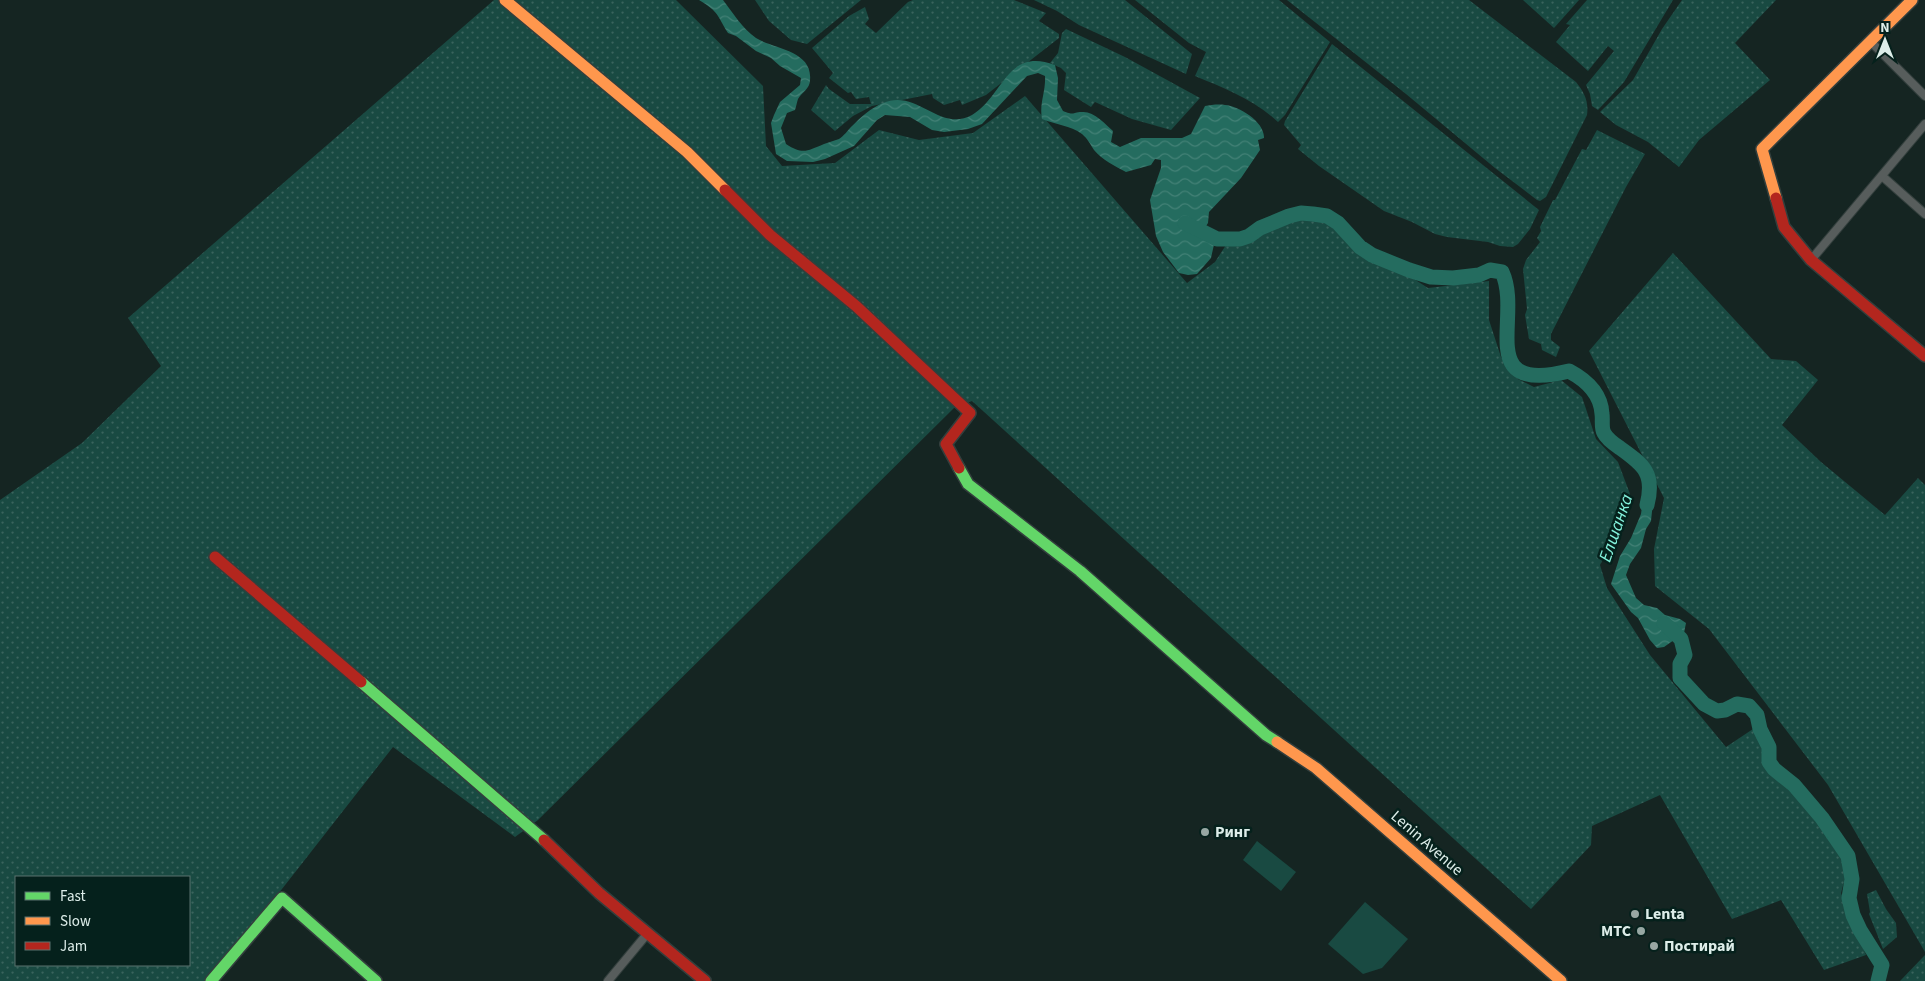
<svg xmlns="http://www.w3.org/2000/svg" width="1925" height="981" font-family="'Source Sans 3',sans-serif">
	<defs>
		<pattern id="garden-dots" width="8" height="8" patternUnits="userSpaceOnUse" patternTransform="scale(1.25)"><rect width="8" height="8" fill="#194a42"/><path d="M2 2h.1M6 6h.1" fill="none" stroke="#3a645d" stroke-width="1.8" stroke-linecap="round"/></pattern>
		<pattern id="water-waves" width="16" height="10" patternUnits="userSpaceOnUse" patternTransform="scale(1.25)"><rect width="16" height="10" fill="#246c5f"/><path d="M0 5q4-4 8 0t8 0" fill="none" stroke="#438176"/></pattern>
	</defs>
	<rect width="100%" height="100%" fill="#152522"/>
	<g fill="#194a42">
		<path d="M1257,841L1296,872L1281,891L1243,860Z"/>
		<path d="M1365,902L1408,939L1382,968L1363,974L1328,944Z"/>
	</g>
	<g fill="url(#garden-dots)" fill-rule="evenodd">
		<path d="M494,0H676L763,86L766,146L782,166L835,163L879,130L919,140L973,133L1025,96L1187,283L1215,262L1226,245L1301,218L1326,221L1339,231L1428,288L1489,281V320L1501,357L1518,379L1534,387L1561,380L1582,397L1596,439L1618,462L1630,494L1626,516L1600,565L1607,588L1650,655L1726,747L1753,729L1848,867L1841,893L1866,955L1824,970L1781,900L1732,919L1660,795L1592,826L1591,845L1531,909L972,401L954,408L538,820L515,837L393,747L282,889L205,981H0V500L82,443L161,366L128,318ZM16,877H189V965H16Z"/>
		<path d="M755,0H861L807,44L791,40L769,21Z"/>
		<path d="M913,0H1014L1046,13L1039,21L1059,34V38L986,95L962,105L960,100L944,105L933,98L932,94L872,106L853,116L835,131L811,110L826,85L829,89L850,104H871L869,97L856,99L851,92L848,93L829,78L833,73L812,48L849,16L865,7L869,19L865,24L876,33L908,2Z"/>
		<path d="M1034,0H1125L1192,54L1186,74L1079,25L1057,11Z"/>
		<path d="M1135,0H1279L1330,42L1285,115L1278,122C1255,100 1224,88 1195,76L1206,52L1189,43Z"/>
		<path d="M1287,0H1469L1576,82C1584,92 1589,101 1587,115L1546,197L1540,201L1537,200L1495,168L1406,94Z"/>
		<path d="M1523,0H1579L1554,28Z"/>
		<path d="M1587,0H1673L1624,82L1598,110L1592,106L1590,94L1586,85L1614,51L1608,46L1588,71L1556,42L1570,25L1566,24Z"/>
		<path d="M1682,0H1776L1735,43L1770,80L1699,140L1679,167L1648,142L1616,125L1600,112L1633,80L1662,29Z"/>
		<path d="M1066,29L1125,57L1200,98L1171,130L1132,119L1095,102L1091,107L1064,90L1066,73L1061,68L1050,63L1058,53L1062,33Z"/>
		<path d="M1332,44L1539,210L1530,229L1518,244L1513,247L1500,246L1488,242L1447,237L1435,234L1412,222L1384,211L1319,166L1298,149L1301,145L1284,125L1285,121Z"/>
		<path d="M1597,130L1645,154L1626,187L1551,334V340L1560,347L1556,357L1542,350L1541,344L1529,339L1525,315L1527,309L1523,269L1526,260L1540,242L1537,238L1541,231L1540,227L1553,200H1555L1582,149L1586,150Z"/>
		<path d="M1673,253L1771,359L1796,361L1818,380L1782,425L1821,462L1885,515L1918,478L1925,485V952L1828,785L1709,629L1655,586L1654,549L1664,498L1589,351Z"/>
		<path d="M1876,890L1886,909L1896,923L1897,937L1883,949L1869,914L1870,912L1867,894Z"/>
		<path d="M1925,955V981H1900Z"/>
	</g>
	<g fill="url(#water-waves)">
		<path d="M699,0H723C733,13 742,28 756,38C773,49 813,50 810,80C810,89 802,92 798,99C797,102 796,107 795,110L787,113L781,128L786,144C803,155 807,151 824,144C829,142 834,141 839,139C844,136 848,130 852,126C861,117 871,108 883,103C917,88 940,133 972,115C1004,96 1006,47 1055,65L1058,78L1057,100L1063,111C1076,116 1072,112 1082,112C1094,111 1105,124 1113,131L1111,142L1120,147L1141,138H1182L1191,134L1205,106C1211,105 1218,104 1225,105C1239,106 1265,122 1264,138L1258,140L1260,150L1241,178L1209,212L1208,223L1202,232C1204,239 1208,240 1215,240L1211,258L1197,274L1188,275L1179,273L1163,252L1156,236L1150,200L1161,168V160L1155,159L1151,165L1126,172C1115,166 1102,160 1094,150C1090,144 1088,139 1082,134C1070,125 1056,125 1042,119C1039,104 1046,91 1045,76L1038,73L1027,76L982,124L968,129L944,132L932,130L910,117L885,115L877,120L854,146L825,159L813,162L787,161L776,154L771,123L774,115L780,102L800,85L801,78L780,66L771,58L756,51L736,36L728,33C716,14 720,13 699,0Z"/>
		<path d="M1650,485H1654L1656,494L1653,502L1651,521L1646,529L1641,548L1630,564L1626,575L1636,598L1644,605L1657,608L1665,615L1680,619L1686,623L1684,633L1664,647L1657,648L1650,640L1638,618L1631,612L1611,584L1620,556L1631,538L1641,514L1642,507L1646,501Z"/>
	</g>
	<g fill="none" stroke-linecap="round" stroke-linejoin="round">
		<g stroke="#246c5f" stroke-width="15">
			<path d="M1185,223L1217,239H1240L1249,236L1260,228L1289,216L1301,213L1313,214L1327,216L1338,223L1360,247L1372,255L1409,270L1431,277L1453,278L1479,275L1490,270L1502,272C1523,317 1473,395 1569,371C1586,380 1601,393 1602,414C1603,419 1601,428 1604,433C1607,439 1614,444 1620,448C1644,465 1655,474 1647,505"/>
			<path d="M1664,623L1681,639L1685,655L1680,664V678L1704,704L1717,711L1725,710L1737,704L1749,706L1757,715L1760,729L1769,747V762L1774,769L1794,785L1822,818L1848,856L1852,879L1849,898L1853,915L1860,930L1882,965L1878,981"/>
		</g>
		<g stroke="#333f3d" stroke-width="10">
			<g id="street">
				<path d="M1870,41L1925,96"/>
				<path d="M1882,176L1925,214"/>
				<path d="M1811,260L1925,124"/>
				<path d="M608,981L647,934"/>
			</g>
		</g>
		<g stroke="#333f3d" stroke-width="14">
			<g id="fast">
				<path d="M959,468L968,484L1080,571L1266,735L1277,742"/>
				<path d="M361,682L544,840"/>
				<path d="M211,981L282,898L376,981"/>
			</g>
		</g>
		<g stroke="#333f3d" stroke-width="14">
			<g id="slow">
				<path d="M505,0L687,152L725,190"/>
				<path d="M1776,198L1762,149L1912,0"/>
				<path d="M1277,742L1316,768L1561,981"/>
			</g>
		</g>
		<g stroke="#333f3d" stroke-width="14">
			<g id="jam">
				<path d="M725,190L770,235L856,306L970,413L946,444L959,468"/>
				<path d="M1776,198L1784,227L1811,260L1925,356"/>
				<path d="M215,557L361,682"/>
				<path d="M544,840L599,893L705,981"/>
			</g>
		</g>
		<use href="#street" stroke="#575d5c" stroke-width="8"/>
		<use href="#fast" stroke="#63d668" stroke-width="11"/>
		<use href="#slow" stroke="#ff974d" stroke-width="11"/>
		<use href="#jam" stroke="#b3261e" stroke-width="11"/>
	</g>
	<g fill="#97a7a3" stroke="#05211c" stroke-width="2">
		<circle cx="1205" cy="832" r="5"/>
		<circle cx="1635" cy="914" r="5"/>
		<circle cx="1641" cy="931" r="5"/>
		<circle cx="1654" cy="946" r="5"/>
	</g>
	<g text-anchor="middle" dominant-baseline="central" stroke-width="5" stroke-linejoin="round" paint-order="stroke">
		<g font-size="16" font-weight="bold" fill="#ddede9" stroke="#05211c" text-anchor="start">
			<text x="1215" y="832">Ринг</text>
			<text x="1645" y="914">Lenta</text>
			<text x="1631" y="931" text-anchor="end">МТС</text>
			<text x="1664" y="946">Постирай</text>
		</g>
		<g font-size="16" fill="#ddede9" stroke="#05211c">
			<text transform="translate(1427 843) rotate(41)">Lenin Avenue</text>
		</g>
		<g font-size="18" font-style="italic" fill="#84f3dd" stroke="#05211c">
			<text transform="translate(1616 528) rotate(-71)">Елшанка</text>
		</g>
	</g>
	<rect x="15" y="876" width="175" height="90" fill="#05211c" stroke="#5b736e"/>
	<rect x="25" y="892" width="25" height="8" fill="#63d668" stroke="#5b736e"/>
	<text x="60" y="901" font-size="15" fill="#ddede9">Fast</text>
	<rect x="25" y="917" width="25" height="8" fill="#ff974d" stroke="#5b736e"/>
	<text x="60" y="926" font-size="15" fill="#ddede9">Slow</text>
	<rect x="25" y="942" width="25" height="8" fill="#b3261e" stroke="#5b736e"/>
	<text x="60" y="951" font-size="15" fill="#ddede9">Jam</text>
	<g transform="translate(1885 40)" stroke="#05211c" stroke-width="4" paint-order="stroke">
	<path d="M0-4L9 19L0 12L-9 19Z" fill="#ddede9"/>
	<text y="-8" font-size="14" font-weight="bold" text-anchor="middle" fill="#ddede9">N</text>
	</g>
</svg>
